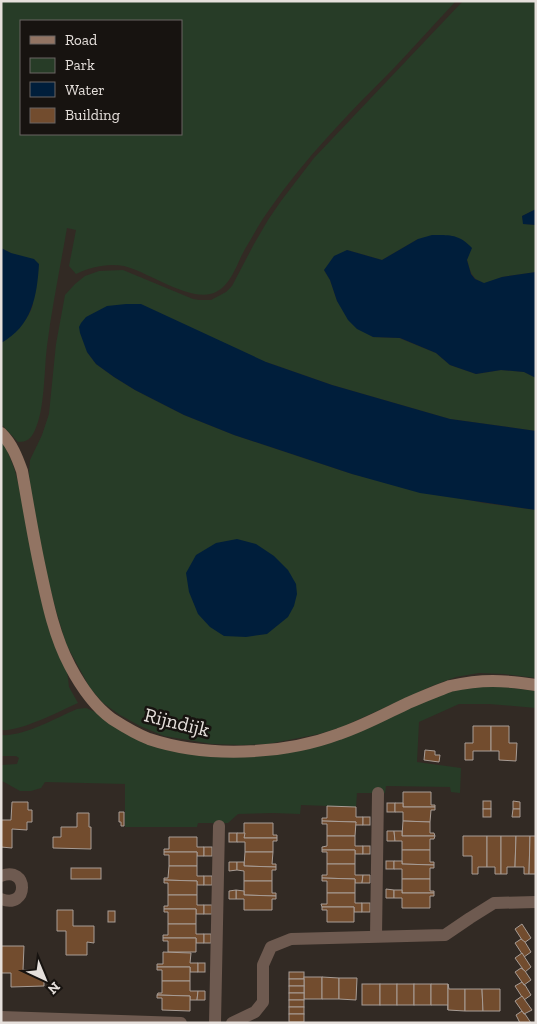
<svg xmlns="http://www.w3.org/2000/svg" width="537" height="1024" font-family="'Zilla Slab',serif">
	<rect width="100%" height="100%" fill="#322a24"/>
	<g fill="#273c27" fill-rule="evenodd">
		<path d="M1,1H456C435,23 415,46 394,68C349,113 305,158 269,210C260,222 253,236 245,249C237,263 232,284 216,292C192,304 149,272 124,266C107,263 91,267 76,274L69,266L76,230L67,228C60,268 52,307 47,346C44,370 45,409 35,430C31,439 27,442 18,442L1,424V343C13,336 30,318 33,304L11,253L1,248ZM21,21H181V134H21Z"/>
		<path d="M463,1H536V209L522,216L524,224L536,225V272L502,277L484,284C471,277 471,273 467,260L418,239L382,260L347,250L324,270L330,280L337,301L373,337L399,338L436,353L450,365L476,374L501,370L524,372L536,378V431L450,419L332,385L266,362L87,352L96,364L114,377L135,390L184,415L234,435L352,474L483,503L536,510V678L504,674L479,673L456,677L432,686L342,727L319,734L268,744L241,745L212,744L164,736L140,726L120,715L103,703L90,688L66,644L55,607L45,569L30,487L29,472L30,460L42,435L49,414L56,344L65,295L75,284L85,276L99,271L123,270L193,299L199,300H211L226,292L232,286L254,244L268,220L281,201L314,158Z"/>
		<path d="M1,442L7,449L15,471L67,670L69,687L78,703C60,711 20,732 1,730Z"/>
		<path d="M489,685L536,691V708L489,704H459L419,722L417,762L461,768L460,793L451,792L450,787L386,786L385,793H357L356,807L301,805L300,814L273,813L238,814L228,823H198L197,827H125V784L45,782L41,788L31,791H20L4,782L1,781V765L17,764L19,758L16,756H1V735C23,737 56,718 77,709L86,708L100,714L128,733L259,755L456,689Z"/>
	</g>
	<g fill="#001e3b">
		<path d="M536,209V225L523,224L522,216Z"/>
		<path d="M432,235C450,235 459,234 472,248L467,260L471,274L475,279L484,283L502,277L536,272V378L524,372L501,370L476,374L450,365L436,353L400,338L373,337L357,329L348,320L337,301L330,280L324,270L334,256L347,250L382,260L418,239Z"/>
		<path d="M1,248L11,253L34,259L39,264C37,297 32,326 1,343Z"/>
		<path d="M126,304H141L266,362L332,385L450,419L536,431V510L420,493L352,474L234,435L184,415L135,390L114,377L96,364L87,352L80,333L79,327L81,323L86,317L107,306Z"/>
		<path d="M237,539L256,544L274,556L288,570L296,584L297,594L294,606L288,617L267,634L246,637L224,636L210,627L198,614L189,592L186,573L196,555L216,543Z"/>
	</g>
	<g fill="#724c2e" stroke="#a79c95">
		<path d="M473,726H491V751H473V760H465V743H473Z"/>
		<path d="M491,726H509V743H517L516,761L499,760V751H491Z"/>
		<path d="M425,750L435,751V755H440L439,762L424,760Z"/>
		<path d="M403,792H431V805H435V807H403Z"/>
		<rect x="483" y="801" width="8" height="8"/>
		<path d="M513,801L520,802V809H513Z"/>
		<path d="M12,802H28V810H32V822H27V830L12,829V848L1,847V820H11Z"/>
		<rect x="387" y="803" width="8" height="9"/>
		<path d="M395,803H403V807H435V810H431L430,822L403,821V812H395Z"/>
		<path d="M327,806L356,807V817H363V825H355L356,822L322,821V818H327Z"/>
		<rect x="483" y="809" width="8" height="8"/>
		<path d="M513,809H520V817H512Z"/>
		<path d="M119,812H124V826H121V822H119Z"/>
		<path d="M77,813H89V827H91V849L53,848V837H61V827H77Z"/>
		<rect x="363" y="817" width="7" height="8"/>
		<path d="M322,821L356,822L355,836H327V824H322Z"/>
		<path d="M403,821L430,822V833H434L435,836H402Z"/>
		<path d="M244,823H273V835H277V838H244Z"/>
		<path d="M387,831H394L395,841H387Z"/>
		<path d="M394,831H402V836H435L434,839H430V850H402V841H395Z"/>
		<rect x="229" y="833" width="8" height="9"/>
		<path d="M237,833H245L244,838H277V841H273V852H245V842H237Z"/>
		<path d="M327,836H355V846H363V854H355V850H322V847L327,846Z"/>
		<path d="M463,836H487V867H478V874H472V856H463Z"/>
		<path d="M487,836H501V874H495V867H487Z"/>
		<path d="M501,836H516L515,867H507V874H501Z"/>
		<path d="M516,836H530L529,874H524V867H515Z"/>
		<path d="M530,836H536V874H529Z"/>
		<path d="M169,837H197V847H204V856H197V852H164V849H169Z"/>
		<rect x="363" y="846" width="7" height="8"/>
		<rect x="204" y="847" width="8" height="9"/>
		<path d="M322,850H355V864H327V852H322Z"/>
		<path d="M402,850H430V862H434V865L402,864Z"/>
		<path d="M164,852H197V866H169V855H164Z"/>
		<path d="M245,852H273L272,864H276V867L244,866Z"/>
		<rect x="386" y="861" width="8" height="8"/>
		<path d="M394,861H402V864L434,865V868H430V879H402V869H394Z"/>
		<path d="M229,862H237V870L229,871Z"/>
		<path d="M237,862H244V866L276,867V870H272V881H244V871L237,870Z"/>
		<path d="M327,864H355V875H363L362,883H355V879L322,878V875H327Z"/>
		<path d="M169,866H197V876H204V885H197V881L164,880V878H168Z"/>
		<rect x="71" y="868" width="30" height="11"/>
		<path d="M363,875H370V883H362Z"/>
		<rect x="204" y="876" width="8" height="9"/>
		<path d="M322,878L355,879V893H327V881H322Z"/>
		<path d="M402,879H430V891H434V893H402Z"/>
		<path d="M164,880L197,881V895H168V883H164Z"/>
		<path d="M244,881H272V893H276V896L244,895Z"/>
		<path d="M386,889L394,890V898H386Z"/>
		<path d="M236,890L244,891V895L276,896V899H272V910H244V899H236Z"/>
		<path d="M236,890V899H229V891Z"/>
		<path d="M394,890H402V893H434V896H430V908H402V898H394Z"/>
		<path d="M327,893H355V903H362V912H354V907H322L321,904H327Z"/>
		<path d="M168,895H197V905H204V914H196V909H164V906H168Z"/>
		<rect x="362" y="903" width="8" height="9"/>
		<rect x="204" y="905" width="8" height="9"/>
		<path d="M322,907H354V922H327V910H322Z"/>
		<path d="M164,909H196V924H168V912H164Z"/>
		<path d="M57,910H73V926H94V943L87,942V955H66V931H57Z"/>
		<rect x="108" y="911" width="7" height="11"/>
		<path d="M168,924H196V934H204V943H196V938H163V935H168Z"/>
		<path d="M522,924L531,938L524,943L515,929Z"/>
		<rect x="204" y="934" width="7" height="9"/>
		<path d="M163,938H196V952H168V941H163Z"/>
		<path d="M521,939L525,942L531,952L524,957L515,943Z"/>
		<path d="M1,946H24L23,970L44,971V986L11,987V973H1Z"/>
		<path d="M163,952L191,953L190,963H198V972H190V967H157V964H163Z"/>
		<path d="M522,953L531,967L525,972L515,958Z"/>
		<rect x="198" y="963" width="7" height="9"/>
		<path d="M157,967H190V981H162V970H157Z"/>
		<path d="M521,968L525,971L531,980L524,985L515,972Z"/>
		<rect x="289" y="972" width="15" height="7"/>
		<rect x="304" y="977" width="18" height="22"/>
		<path d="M322,977L339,978V999H322Z"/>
		<path d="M339,978H357L356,1000L339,999Z"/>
		<rect x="289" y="979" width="15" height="7"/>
		<path d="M162,981H190V991H198L197,1000H190V996L157,995L158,993H162Z"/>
		<path d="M522,982L524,985H525L531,995L524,1000L515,986Z"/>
		<rect x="362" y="984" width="18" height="21"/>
		<rect x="380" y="984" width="17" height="21"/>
		<rect x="397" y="984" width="17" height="21"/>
		<rect x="414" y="984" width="17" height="21"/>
		<path d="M431,984H448V1010V1005H431Z"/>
		<path d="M448,984L449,989H465V1011L448,1010Z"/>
		<rect x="289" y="986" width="15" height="7"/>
		<path d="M465,989H482L483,1011H465Z"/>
		<path d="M482,989H500V1011H483Z"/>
		<path d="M198,991H205V1000H197Z"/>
		<rect x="289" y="993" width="15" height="7"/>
		<path d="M157,995L190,996V1011L162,1010V998H157Z"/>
		<path d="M522,996L532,1010L524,1014L515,1001Z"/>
		<rect x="289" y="1000" width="15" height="7"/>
		<rect x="289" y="1007" width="15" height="7"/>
		<path d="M522,1011L524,1014H525L531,1023H520L516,1015Z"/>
		<rect x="289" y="1014" width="15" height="8"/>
	</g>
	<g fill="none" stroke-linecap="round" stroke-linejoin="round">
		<g stroke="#6e5a50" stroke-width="12">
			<path d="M1,876C29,865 29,910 1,899"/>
			<path d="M376,936L378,793"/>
			<path d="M1,1017L181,1023"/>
			<path d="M215,1023L219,826"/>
			<path d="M232,1023L255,1012L263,1002V965L271,947L291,939L445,935L470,918L494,903L536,902"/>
		</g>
		<path stroke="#927463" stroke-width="12" d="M1,433C12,444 17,457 22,471C28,504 33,536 40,568C47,601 54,636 70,666C80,685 94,706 112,719C123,726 136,734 149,739C206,758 283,755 339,734C363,726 385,714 408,703C422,697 436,691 450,686C482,679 503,680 536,685"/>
	</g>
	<g text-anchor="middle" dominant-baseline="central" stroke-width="5" stroke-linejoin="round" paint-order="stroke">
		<g font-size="20" fill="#e6e0dc" stroke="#171310">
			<text transform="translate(177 722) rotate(14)">Rijndijk</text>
		</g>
	</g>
	<rect width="537" height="1024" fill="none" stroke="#e6e0dc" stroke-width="5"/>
	<rect x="20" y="20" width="162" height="115" fill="#171310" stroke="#6a6562"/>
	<rect x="30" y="36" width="25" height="8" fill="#927463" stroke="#6a6562"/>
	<text x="65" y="45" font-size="15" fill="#e6e0dc">Road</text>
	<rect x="30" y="58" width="25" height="15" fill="#273c27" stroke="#6a6562"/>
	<text x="65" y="70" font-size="15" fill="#e6e0dc">Park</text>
	<rect x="30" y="82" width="25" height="15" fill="#001e3b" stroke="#6a6562"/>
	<text x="65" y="95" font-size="15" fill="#e6e0dc">Water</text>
	<rect x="30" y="108" width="25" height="15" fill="#724c2e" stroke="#6a6562"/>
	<text x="65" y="120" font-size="15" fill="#e6e0dc">Building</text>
	<g transform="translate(45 979) rotate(136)" stroke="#171310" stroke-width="4" paint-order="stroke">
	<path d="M0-4L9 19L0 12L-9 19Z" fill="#e6e0dc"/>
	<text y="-8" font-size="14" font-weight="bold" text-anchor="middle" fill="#e6e0dc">N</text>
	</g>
</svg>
